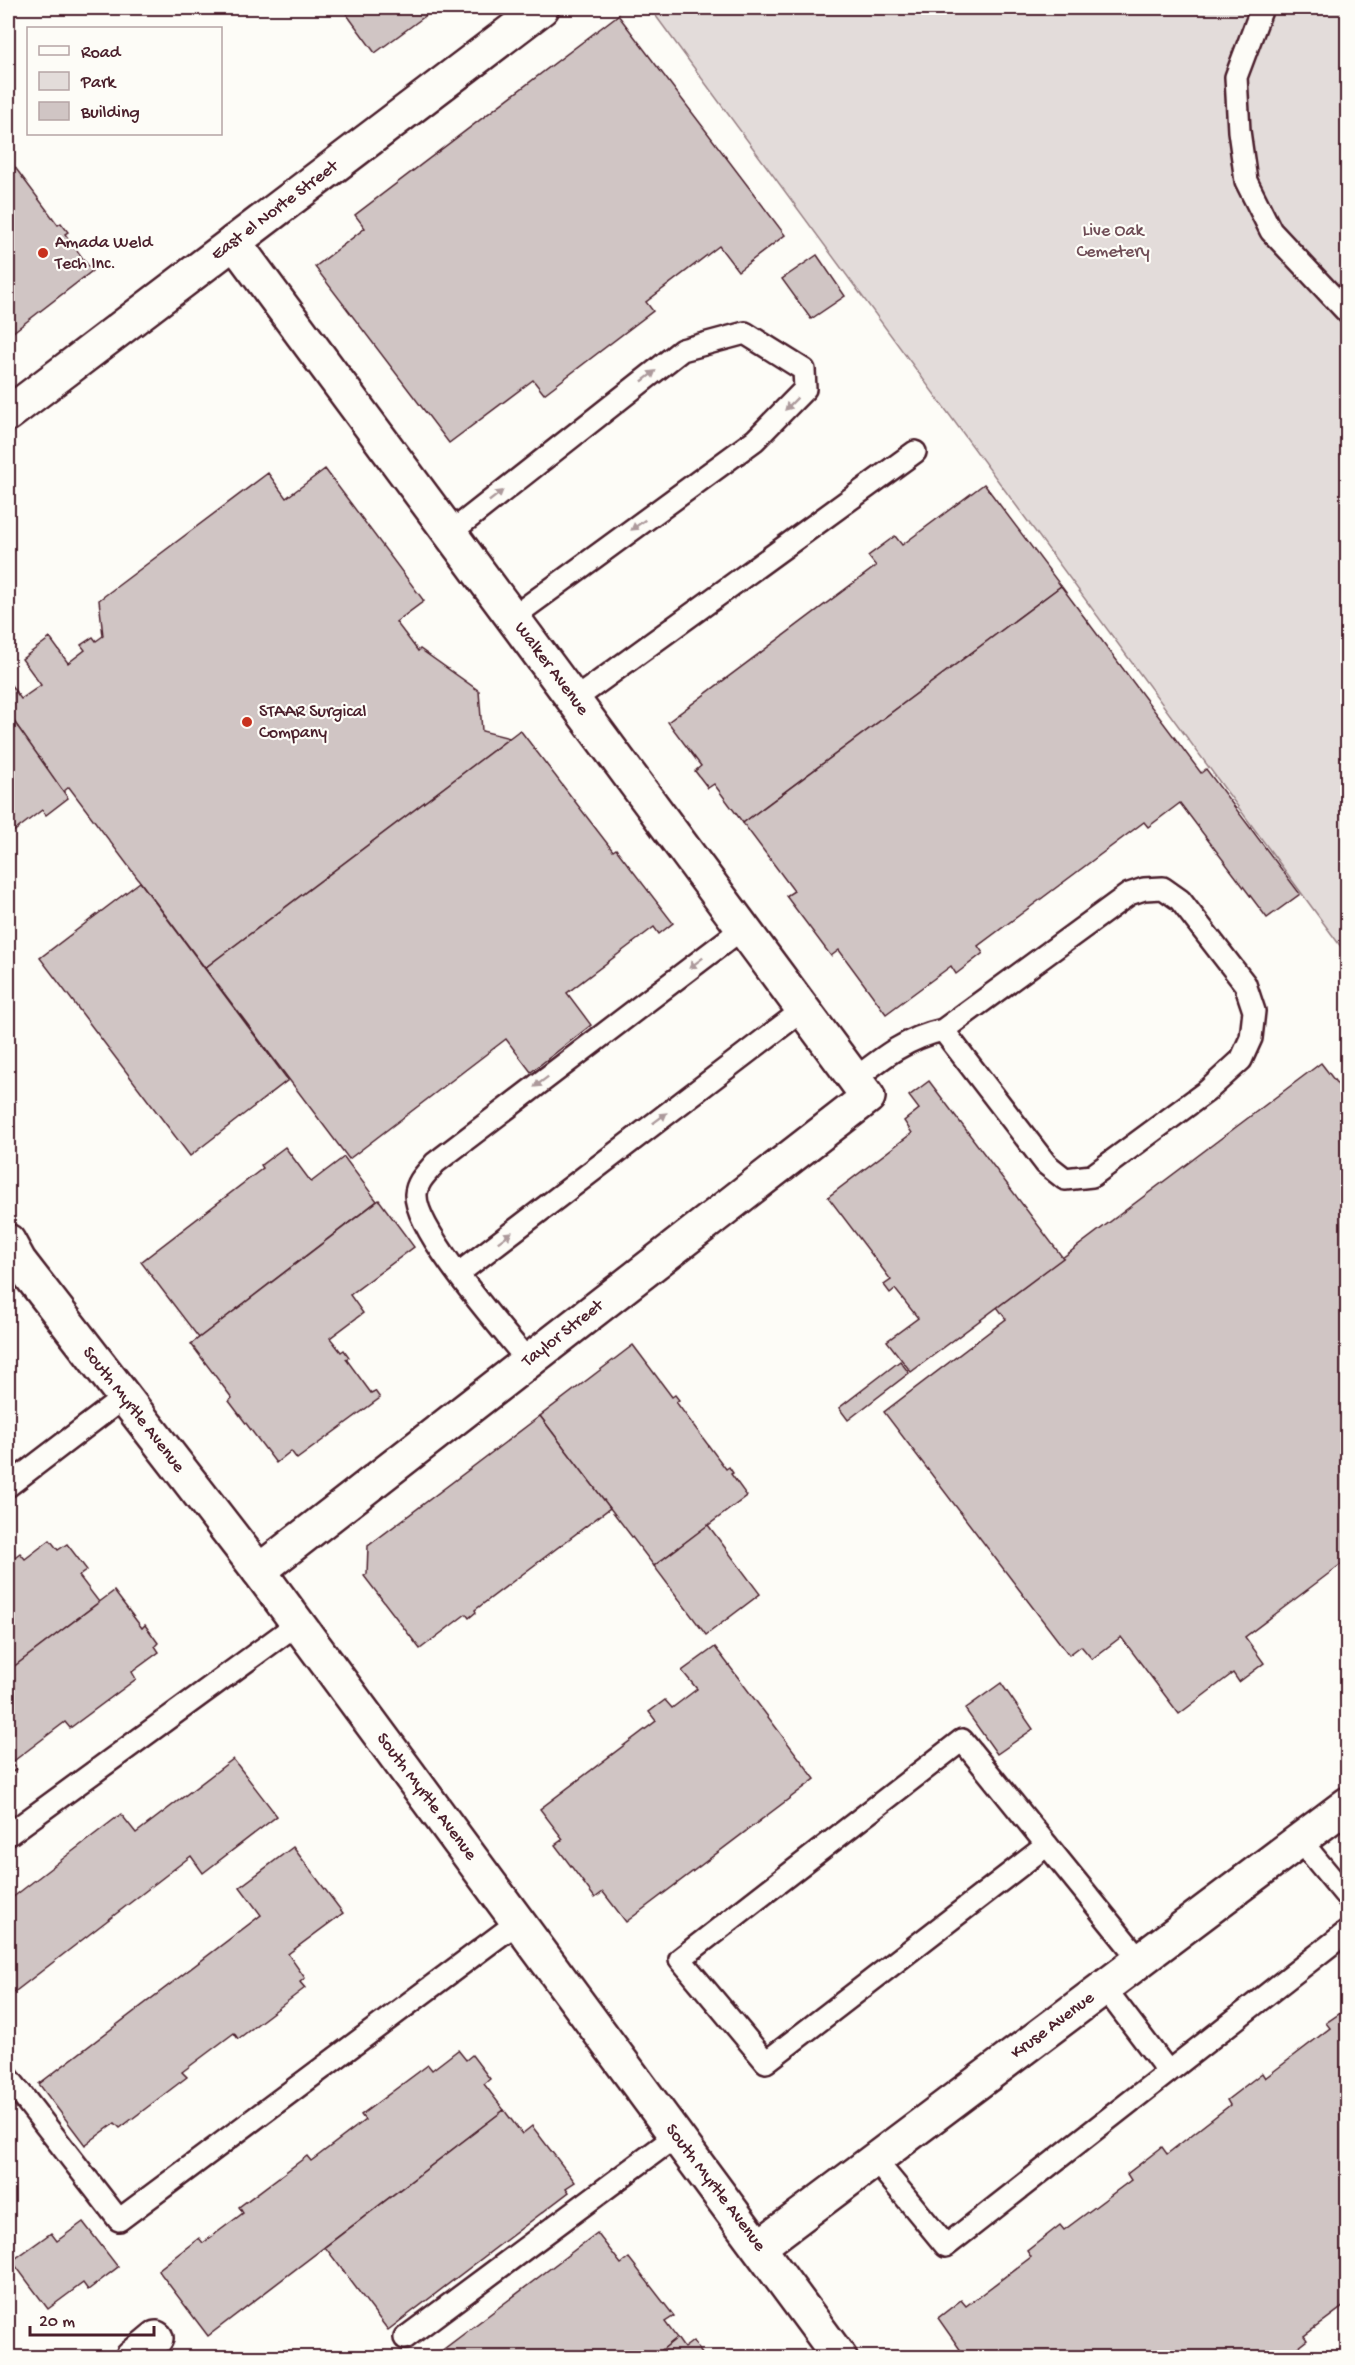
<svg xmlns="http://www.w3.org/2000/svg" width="1355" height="2365" font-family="'Gochi Hand',sans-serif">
	<rect width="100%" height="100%" fill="#fdfcf7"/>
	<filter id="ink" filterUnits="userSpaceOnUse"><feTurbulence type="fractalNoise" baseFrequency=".0167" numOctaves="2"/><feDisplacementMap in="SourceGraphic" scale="12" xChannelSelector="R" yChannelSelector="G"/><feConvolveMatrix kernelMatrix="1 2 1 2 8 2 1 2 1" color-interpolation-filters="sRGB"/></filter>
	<g filter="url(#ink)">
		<path fill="#e3dcda" stroke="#967e82" stroke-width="1.5" d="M650,8H1347V955Z"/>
		<g fill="#d0c5c4" stroke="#4a1f2b" stroke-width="1.5">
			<path d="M342,8H436L375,53Z"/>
			<path d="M618,15L785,235L738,271L719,246L646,302L653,311L544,394L533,380L449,443L315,267L365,228L355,215Z"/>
			<path d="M8,158L58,225L61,223L68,232L65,234L92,271L8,336Z"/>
			<path d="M817,255L845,296L811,319L782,279Z"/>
			<path d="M325,469L424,601L396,622L418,651L420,649L479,691L482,731L510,738L205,968L69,787L63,792L8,713V681L21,699L41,685L22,659L50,638L68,663L85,650L81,645L93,637L96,641L103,636L99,600L268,473L286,498Z"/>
			<path d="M984,484L1061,586L743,823L714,784L708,788L695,771L701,766L668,722L876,566L868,556L895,536L902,545Z"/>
			<path d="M1061,586L1201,773L1206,769L1300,894L1267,918L1180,803L1148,827L1144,822L978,946L983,953L956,974L951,966L886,1014L839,950L831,956L786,896L794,891L743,823Z"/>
			<path d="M8,713L68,798L46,815L42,810L8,836Z"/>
			<path d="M520,730L613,851L616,849L673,923L659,934L654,927L567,993L591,1025L531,1072L506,1039L349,1159L205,968Z"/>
			<path d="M140,882L288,1080L190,1156L40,958Z"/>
			<path d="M1321,1063L1348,1098V1559L1245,1637L1264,1663L1239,1682L1233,1673L1179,1714L1121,1637L1092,1659L1081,1646L1069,1655L884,1412L1006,1319L997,1307Z"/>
			<path d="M929,1081L1063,1258L911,1372L887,1341L918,1318L895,1289L890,1293L884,1285L891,1280L828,1197L912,1133L904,1121L919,1109L909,1096Z"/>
			<path d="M285,1147L311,1182L344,1157L377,1201L199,1338L141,1262L263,1168L261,1165Z"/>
			<path d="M379,1200L414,1247L350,1295L363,1313L330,1338L341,1352L344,1350L349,1357L346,1359L371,1393L375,1391L380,1398L297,1459L291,1451L276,1463L229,1401L232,1398L191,1344Z"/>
			<path d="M633,1345L672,1397L675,1395L679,1400L676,1402L726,1469L729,1467L733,1473L731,1474L747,1496L654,1566L540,1416Z"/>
			<path d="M900,1361L909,1373L848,1420L839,1408Z"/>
			<path d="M540,1416L610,1508L475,1610L476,1612L469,1618L466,1614L420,1649L364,1576L367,1574L368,1546Z"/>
			<path d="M708,1525L760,1594L706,1635L654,1566Z"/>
			<path d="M50,1540L58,1550L67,1544L87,1570L79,1576L99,1602L8,1671V1562L20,1553L25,1559Z"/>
			<path d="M114,1591L142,1628L145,1625L158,1643L155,1646L159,1652L132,1672L136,1679L70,1728L65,1722L11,1763L16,1769L8,1776V1671Z"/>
			<path d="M715,1647L815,1779L626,1922L603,1892L595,1898L555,1845L563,1839L540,1809L656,1721L649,1712L665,1700L672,1708L697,1689L682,1671Z"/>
			<path d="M1001,1683L1033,1729L997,1754L965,1709Z"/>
			<path d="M233,1759L277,1816L203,1873L191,1856L8,1997V1901L121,1814L136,1833Z"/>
			<path d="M293,1847L343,1913L288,1954L305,1978L300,1982L305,1988L238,2039L234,2033L182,2072L187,2077L120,2128L115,2123L85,2145L39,2084L261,1915L240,1887Z"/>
			<path d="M1348,2008V2303L1304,2336L1307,2340L1284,2358H966L938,2318L961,2300L966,2306L1031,2257L1027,2251L1060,2225L1064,2230L1131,2180L1127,2174L1162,2147L1167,2154L1230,2105L1227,2100L1262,2073L1265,2078L1330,2028L1326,2023Z"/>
			<path d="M458,2050L466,2060L472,2055L490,2079L484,2084L504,2110L208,2336L158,2270L199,2238L203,2243L243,2213L239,2207L307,2156L311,2161L365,2120L361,2115L428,2065L432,2070Z"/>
			<path d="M504,2110L522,2134L532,2126L575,2182L566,2188L569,2192L388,2330L325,2247Z"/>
			<path d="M83,2222L118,2267L88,2290L83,2283L48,2309L12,2261L51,2233L57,2241Z"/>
			<path d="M597,2233L621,2264L629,2258L674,2316L665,2322L677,2338L652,2358H432Z"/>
			<path d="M677,2338L684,2348L693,2341L705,2358H652Z"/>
		</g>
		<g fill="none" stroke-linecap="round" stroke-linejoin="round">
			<g stroke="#4a1f2b" stroke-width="26">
				<g id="service">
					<path d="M1262,8L1236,77L1239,131L1246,181L1271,231L1348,313"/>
					<path d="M450,533L682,350L745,333L804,370L805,389L755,440L513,617"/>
					<path d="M574,700L915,452"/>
					<path d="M855,1079C883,1057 907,1038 943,1030L1046,1164L1065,1179L1092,1176L1207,1091L1241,1060L1251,1038L1254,1011L1245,984L1180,900L1163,888L1144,889L1129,894L943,1030"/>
					<path d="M459,1273L804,1009"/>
					<path d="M528,1361C503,1330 414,1230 416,1194C417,1181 427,1173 435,1163L743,928"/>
					<path d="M8,1486L123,1398"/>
					<path d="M8,1835L297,1624"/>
					<path d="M1300,1840L1348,1898"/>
					<path d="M1047,1845L766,2062L680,1959L962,1740L1140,1960"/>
					<path d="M1104,1987L1167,2070"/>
					<path d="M8,2077L119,2220L518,1922"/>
					<path d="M875,2160L946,2246L1348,1931"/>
					<path d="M405,2338L676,2136"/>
				</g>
			</g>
			<g stroke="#4a1f2b" stroke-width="38">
				<g id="minor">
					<path d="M234,242L868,1097L259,1571"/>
					<path d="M8,414L542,8"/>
					<path d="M759,2247L1348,1804"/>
					<path d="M132,2358L156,2338"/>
				</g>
			</g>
			<g stroke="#4a1f2b" stroke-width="38">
				<path id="secondary" d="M8,1241L19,1261L259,1571L840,2358"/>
			</g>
			<use href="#service" stroke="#fdfcf7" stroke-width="21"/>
			<use href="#minor" stroke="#fdfcf7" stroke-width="33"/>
			<use href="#secondary" stroke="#fdfcf7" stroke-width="33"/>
		</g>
		<defs><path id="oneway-solid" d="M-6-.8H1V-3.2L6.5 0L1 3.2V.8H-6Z" transform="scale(1.5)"/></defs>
		<g fill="#ac999b">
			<use href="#oneway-solid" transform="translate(649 376) rotate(-38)"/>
			<use href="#oneway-solid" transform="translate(791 404) rotate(135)"/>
			<use href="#oneway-solid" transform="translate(496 496) rotate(-38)"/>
			<use href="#oneway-solid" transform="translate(638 525) rotate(144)"/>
			<use href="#oneway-solid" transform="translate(696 963) rotate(143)"/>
			<use href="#oneway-solid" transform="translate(541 1082) rotate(143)"/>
			<use href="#oneway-solid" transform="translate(660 1118) rotate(-37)"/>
			<use href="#oneway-solid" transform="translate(505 1237) rotate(-37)"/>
		</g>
	</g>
	<g fill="#c8321e" stroke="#fdfcf7" stroke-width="2">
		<circle cx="43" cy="253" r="6"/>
		<circle cx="247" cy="722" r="6"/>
	</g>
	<g text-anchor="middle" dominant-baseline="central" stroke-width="4.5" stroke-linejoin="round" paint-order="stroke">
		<g font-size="18" fill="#4a1f2b" stroke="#fdfcf7">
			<text transform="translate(275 211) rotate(-37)">East el Norte Street</text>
			<text transform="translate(551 669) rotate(53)">Walker Avenue</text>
			<text transform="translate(563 1334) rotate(-38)">Taylor Street</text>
			<text transform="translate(133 1410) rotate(52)">South Myrtle Avenue</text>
			<text transform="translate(426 1797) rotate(53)">South Myrtle Avenue</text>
			<text transform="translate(1053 2026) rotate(-37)">Kruse Avenue</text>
			<text transform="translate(715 2188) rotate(53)">South Myrtle Avenue</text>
		</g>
		<g font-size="18" fill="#704e57" stroke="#fdfcf7">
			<text x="1113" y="231">Live Oak<tspan x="1113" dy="21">Cemetery</tspan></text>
		</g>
		<g font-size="18" fill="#4a1f2b" stroke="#fdfcf7" text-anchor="start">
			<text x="55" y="243">Amada Weld<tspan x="55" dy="21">Tech Inc.</tspan></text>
			<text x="259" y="712">STAAR Surgical<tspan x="259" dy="21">Company</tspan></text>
		</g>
	</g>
	<rect width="1355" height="2365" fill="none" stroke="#fdfcf7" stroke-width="30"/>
	<rect x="15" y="15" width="1325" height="2335" fill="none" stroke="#4a1f2b" stroke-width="2" filter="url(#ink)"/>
	<rect x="27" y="27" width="195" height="108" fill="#fdfcf7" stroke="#b5a4a5" stroke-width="1.5"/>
	<rect x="39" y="46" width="30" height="9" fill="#fdfcf7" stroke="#b5a4a5" stroke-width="1.5"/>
	<text x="81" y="57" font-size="18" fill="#4a1f2b">Road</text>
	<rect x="39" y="72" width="30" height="18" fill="#e3dcda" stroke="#b5a4a5" stroke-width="1.5"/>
	<text x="81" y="87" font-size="18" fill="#4a1f2b">Park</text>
	<rect x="39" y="102" width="30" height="18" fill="#d0c5c4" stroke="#b5a4a5" stroke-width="1.5"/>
	<text x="81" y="117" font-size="18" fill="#4a1f2b">Building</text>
	<path d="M30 2326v9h124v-9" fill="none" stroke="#4a1f2b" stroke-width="3"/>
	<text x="39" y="2326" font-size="18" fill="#4a1f2b" stroke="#fdfcf7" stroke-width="4.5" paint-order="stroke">20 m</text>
</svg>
